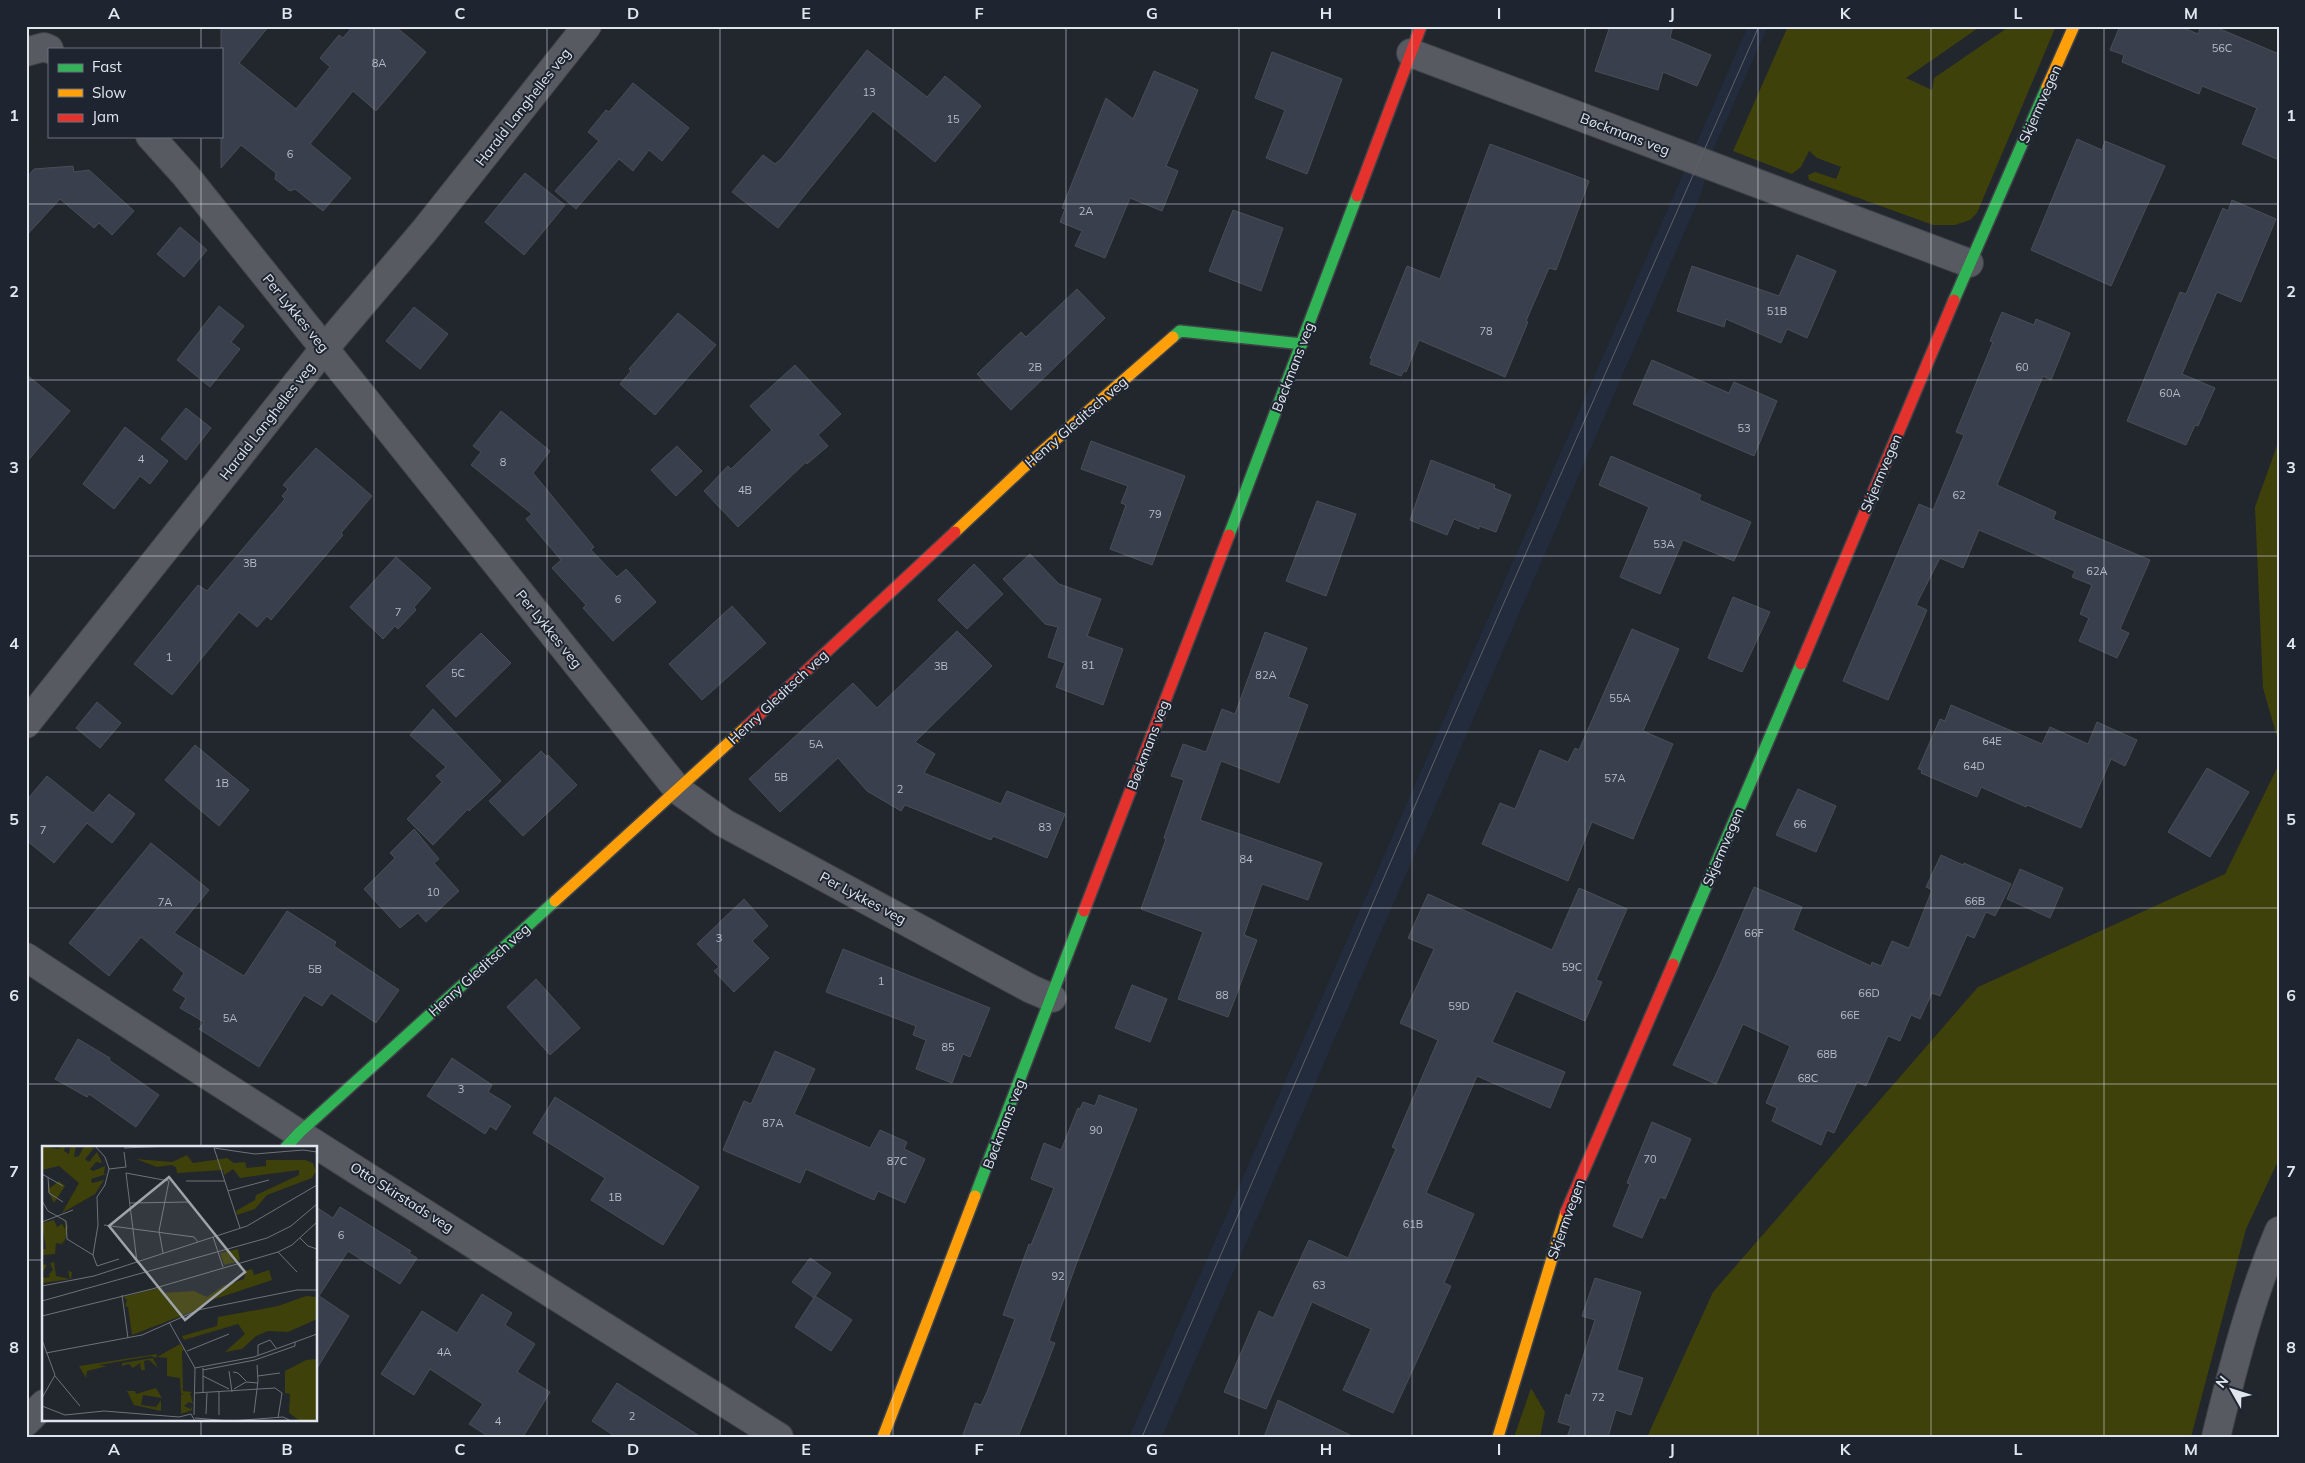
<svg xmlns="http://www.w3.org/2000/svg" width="2305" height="1463" font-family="Mulish,sans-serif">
	<rect width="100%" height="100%" fill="#22262d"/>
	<path fill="#232c3d" d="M1748,26H1768L1714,148L1701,194L1162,1437H1129Z"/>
	<g fill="#3f410a">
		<path d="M1788,26H1981L1906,78L1932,90L1934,78L2010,26H2056L1977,213L1970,220L1955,225H1933L1809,180L1808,175L1815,172L1836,179L1841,167L1817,158L1809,151L1801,167L1792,174L1733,151Z"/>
		<path d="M2279,440V744L2263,688L2255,507Z"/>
		<path d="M2279,764V1159L2246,1229L2191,1437H1647L1713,1292L1978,987L2225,874Z"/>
		<path d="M1531,1388L1545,1412L1540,1437H1514Z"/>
	</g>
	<g fill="#393f4d" stroke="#4a4e54">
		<path d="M221,26H269L239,63L296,109L330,67L320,58L339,35L343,38L353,26H395L426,52L376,111L353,91L310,144L351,178L323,211L295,189L290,191L275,179L276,173L241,145L221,168Z"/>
		<path d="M1610,26H1673L1670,38L1711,55L1697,86L1663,72L1658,90L1595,71Z"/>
		<path d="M2120,26H2179L2198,34L2201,26H2213L2279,54V160L2242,144L2257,108L2202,86L2199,94L2122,62L2124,55L2110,50Z"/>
		<path d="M867,50L927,97L945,76L981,106L935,162L873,111L778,228L732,192L763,155L775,164L782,158Z"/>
		<path d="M1272,52L1342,79L1307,174L1266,158L1285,110L1255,98Z"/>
		<path d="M1154,71L1198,90L1166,166L1178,171L1162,211L1130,198L1105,258L1075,246L1082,231L1060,222L1065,209L1062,208L1106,98L1133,119Z"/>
		<path d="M633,83L689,128L662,161L649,150L633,171L619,159L576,209L555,191L599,141L588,132L606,110L609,112Z"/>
		<path d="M2077,139L2102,150L2105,141L2165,166L2111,286L2031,250Z"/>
		<path d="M1490,144L1589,181L1556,270L1549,268L1526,321L1528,322L1505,377L1419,340L1406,372L1404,371L1401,376L1370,364L1372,359L1370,358L1407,266L1440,279Z"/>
		<path d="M73,166L74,172L89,170L134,211L112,235L99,223L94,228L60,199L26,236V178L34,169Z"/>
		<path d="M525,173L565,205L524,255L485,222Z"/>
		<path d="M2232,200L2276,219L2241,302L2217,292L2182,374L2215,388L2198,426L2195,425L2186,445L2127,421L2180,292L2186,294L2223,208L2228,211Z"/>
		<path d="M1233,210L1283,228L1261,291L1209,271Z"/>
		<path d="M180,227L207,250L184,277L157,254Z"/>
		<path d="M1797,255L1836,271L1807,338L1787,329L1781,343L1726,319L1724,327L1677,311L1692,266L1779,296Z"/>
		<path d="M1077,289L1105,318L1011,410L977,374L1021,332L1026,337Z"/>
		<path d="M219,306L244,326L231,342L240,349L210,387L177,360Z"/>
		<path d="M414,307L448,334L420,369L386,341Z"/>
		<path d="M2002,312L2034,325L2036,319L2070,333L2051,380L2043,376L1997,485L2056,512L2053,519L2150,560L2120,629L2129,633L2117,658L2079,641L2089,618L2080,614L2092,585L2072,577L2075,571L1979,530L1963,568L1940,558L1916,605L1927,610L1888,700L1843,681L1919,504L1933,510L1964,435L1956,432L1993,342L1990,341Z"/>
		<path d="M678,313L716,345L655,415L620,384L631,371L629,369Z"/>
		<path d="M1652,360L1729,393L1734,382L1777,401L1754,456L1633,404Z"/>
		<path d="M795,365L841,414L818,435L828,446L807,464L806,462L738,527L704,491L728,466L731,469L772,430L750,406Z"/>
		<path d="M26,374L70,411L26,463Z"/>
		<path d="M186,408L211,428L186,460L161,439Z"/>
		<path d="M501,411L550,451L533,473L594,547L591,550L617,577L626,569L656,602L613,641L583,608L586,605L552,568L561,560L526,519L532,514L471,465L481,452L473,446Z"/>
		<path d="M125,427L168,461L150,484L140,476L114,509L83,484Z"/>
		<path d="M1091,441L1185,476L1152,565L1110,549L1126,505L1121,503L1128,486L1081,469Z"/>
		<path d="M677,446L702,471L676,496L651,470Z"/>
		<path d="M316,448L372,496L341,533L343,535L271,620L267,616L257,627L239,612L172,695L134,664L198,585L207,591L285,499L282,496L288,489L283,485Z"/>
		<path d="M1611,456L1701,495L1699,500L1751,522L1734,561L1683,540L1660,594L1620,577L1649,507L1599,485Z"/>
		<path d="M1431,460L1495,485L1494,488L1511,495L1496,532L1479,526V529L1454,519L1447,535L1410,520Z"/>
		<path d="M1317,501L1356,514L1326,596L1286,581Z"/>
		<path d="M1030,554L1059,584L1101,599L1087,636L1123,649L1103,705L1056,687L1065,663L1048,657L1058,627L1045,624L1003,579Z"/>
		<path d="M396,557L431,588L414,607L416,610L398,629L395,626L383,639L350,607Z"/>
		<path d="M974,564L1003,594L967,629L938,600Z"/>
		<path d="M1733,597L1770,612L1742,672L1708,658Z"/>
		<path d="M732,606L766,643L702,700L669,664Z"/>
		<path d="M1632,629L1679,649L1643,731L1673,744L1633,839L1592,822L1568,881L1482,844L1500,803L1515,809L1540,750L1568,762L1575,748L1579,750Z"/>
		<path d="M957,631L992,666L915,742L935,754L924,773L1001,804L1007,791L1065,814L1047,858L993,836L991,840L905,805L901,811L867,791L838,758L780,812L749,779L853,683L877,708Z"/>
		<path d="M1265,632L1307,648L1288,697L1308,705L1279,783L1221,761L1200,820L1322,863L1308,900L1262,884L1244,935L1257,940L1228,1017L1178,999L1203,932L1141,909L1166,839L1164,838L1184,780L1171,776L1183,744L1206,752L1222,709L1235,714Z"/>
		<path d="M481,633L511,663L456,717L426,686Z"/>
		<path d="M97,702L121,723L100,748L76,728Z"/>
		<path d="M1951,705L2042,744L2050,727L2088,744L2097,722L2137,740L2125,766L2111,759L2081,828L2027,805L2026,807L1981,787L1977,797L1921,773L1922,770L1918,769L1940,719L1945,721Z"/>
		<path d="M433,709L501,781L469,811L468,809L433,845L407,819L442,782L436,776L446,767L410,735Z"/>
		<path d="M195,745L249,790L219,826L165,780Z"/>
		<path d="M541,751L547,757L548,755L577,785L523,836L489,801Z"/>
		<path d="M2207,768L2249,792L2210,857L2168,832Z"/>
		<path d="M47,776L93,813L109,794L135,814L112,843L87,823L54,863L26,840V801Z"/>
		<path d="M1798,789L1836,806L1816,852L1776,835Z"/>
		<path d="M414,829L439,859L434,863L459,891L426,922L418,913L400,928L364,889L395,858L390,853Z"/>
		<path d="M151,843L209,890L174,933L244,976L287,911L336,942L334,946L399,990L376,1023L331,993L322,1006L304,995L259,1067L199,1029L204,1022L180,1008L186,998L173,990L184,973L141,937L109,976L69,943Z"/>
		<path d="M1941,855L1963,865L1964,863L2011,884L1995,916L1986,912L1974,938L1967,935L1940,996L1932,993L1920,1019L1911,1015L1900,1041L1888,1036L1866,1086L1857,1082L1834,1133L1827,1130L1821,1145L1772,1121L1777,1108L1766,1103L1790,1046L1743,1024L1716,1084L1673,1065L1718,970L1754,887L1802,907L1793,930L1871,966L1872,962L1881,966L1892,941L1909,948L1932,890L1926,887Z"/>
		<path d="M2020,869L2063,888L2050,918L2007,899Z"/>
		<path d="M1579,888L1627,909L1596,980L1602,982L1585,1021L1516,991L1492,1042L1565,1072L1550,1108L1477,1076L1426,1193L1474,1214L1444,1283L1451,1286L1393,1413L1343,1390L1371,1329L1312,1302L1266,1409L1224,1392L1259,1311L1273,1318L1309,1240L1348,1258L1396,1149L1392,1147L1438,1040L1400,1023L1434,949L1408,938L1428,894L1552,950Z"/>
		<path d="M744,899L768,926L752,941L769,958L734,992L714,971L719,967L697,944Z"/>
		<path d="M843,949L990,1008L970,1057L963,1054L952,1083L916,1069L926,1040L913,1035L916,1026L826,992Z"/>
		<path d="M536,979L580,1028L550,1055L507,1007Z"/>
		<path d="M1132,985L1167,999L1150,1042L1115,1028Z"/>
		<path d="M78,1039L110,1058L109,1060L159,1095L136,1127L89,1094L87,1097L55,1079Z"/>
		<path d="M775,1051L815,1069L794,1114L870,1148L880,1130L907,1142L904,1149L925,1159L905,1203L878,1191L874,1200L806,1169L800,1183L723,1150L744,1101L751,1104Z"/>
		<path d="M452,1058L492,1085L488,1092L511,1106L496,1130L490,1126L485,1134L427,1096Z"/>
		<path d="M1099,1095L1137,1109L1077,1262L1049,1341L1055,1343L1042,1377L1018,1437H962L975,1403L981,1405L987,1392L1015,1319L1003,1315L1029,1244L1031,1245L1054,1188L1031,1179L1044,1143L1061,1150L1078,1108L1080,1109L1083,1102L1095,1106Z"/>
		<path d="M555,1097L699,1187L663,1245L591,1200L605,1178L533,1133Z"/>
		<path d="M1652,1122L1691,1139L1665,1199L1660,1197L1642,1238L1613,1226L1630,1184L1627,1183Z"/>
		<path d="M316,1207L333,1218L340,1207L411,1251L409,1253L417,1258L400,1284L348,1251L319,1296L349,1316L316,1370Z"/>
		<path d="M810,1258L831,1273L814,1298L792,1282Z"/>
		<path d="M1595,1278L1641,1292L1617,1370L1643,1378L1631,1415L1616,1410L1608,1437H1567L1571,1426L1558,1422L1566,1394L1570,1396L1595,1320L1582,1316Z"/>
		<path d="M482,1294L512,1313L505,1325L535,1344L517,1372L550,1392L523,1437H489L469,1424L483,1404L430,1369L414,1395L381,1374L422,1311L457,1333Z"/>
		<path d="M815,1296L852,1320L831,1351L795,1327Z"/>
		<path d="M617,1383L701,1437H616L592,1421Z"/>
		<path d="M1278,1400L1354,1437H1264Z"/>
	</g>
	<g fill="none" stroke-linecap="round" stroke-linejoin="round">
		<g stroke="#3f4348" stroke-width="30">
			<g id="street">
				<path d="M26,52L44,47L49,49"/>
				<path d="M1411,53L1969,263"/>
				<path d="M150,136L186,176L678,790L724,823L1031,989L1052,998"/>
				<path d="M26,724L324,349L425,230L587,26"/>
				<path d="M26,957C275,1121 528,1278 779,1437"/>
				<path d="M26,1422L44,1404"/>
				<path d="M2216,1437C2233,1367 2251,1297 2279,1231"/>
			</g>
		</g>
		<g stroke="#3f4348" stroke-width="14">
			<g id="fast">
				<path d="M1954,300L2047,87"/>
				<path d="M1173,337L1180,331L1302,344"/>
				<path d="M1229,535L1357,196"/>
				<path d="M1673,964L1801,664"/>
				<path d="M286,1147L300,1132L555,901"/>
				<path d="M975,1196L1084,911"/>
			</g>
		</g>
		<g stroke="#3f4348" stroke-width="14">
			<g id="slow">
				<path d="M2047,87L2074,26"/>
				<path d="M955,532L1023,468L1173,337"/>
				<path d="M555,901L747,726"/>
				<path d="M883,1437L975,1196"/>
				<path d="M1498,1437L1566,1212"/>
			</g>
		</g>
		<g stroke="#3f4348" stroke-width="14">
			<g id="jam">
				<path d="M1357,196L1421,26"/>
				<path d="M1801,664L1954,300"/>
				<path d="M747,726L955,532"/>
				<path d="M1084,911L1229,535"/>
				<path d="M1566,1212L1673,964"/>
			</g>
		</g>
		<use href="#street" stroke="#575a60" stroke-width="28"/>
		<use href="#fast" stroke="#30b455" stroke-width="11"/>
		<use href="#slow" stroke="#ff9f0a" stroke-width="11"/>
		<use href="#jam" stroke="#e5322d" stroke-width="11"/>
		<path stroke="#5e6166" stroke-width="1" d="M1142,1437L1449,727L1759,26"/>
	</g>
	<path fill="none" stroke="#e1e6ee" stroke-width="1" stroke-opacity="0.55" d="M201,26V49M374,26V1437M547,26V1437M720,26V1437M893,26V1437M1066,26V1437M1239,26V1437M1412,26V1437M1585,26V1437M1758,26V1437M1931,26V1437M2104,26V1437M201,136V1147M26,204H2279M26,380H2279M26,556H2279M26,732H2279M26,908H2279M26,1084H2279M26,1260H44M316,1260H2279M201,1419V1437"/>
	<g text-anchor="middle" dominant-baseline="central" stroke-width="4" stroke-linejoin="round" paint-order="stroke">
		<g font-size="11" fill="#b7bcc6">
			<text x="2222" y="48">56C</text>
			<text x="379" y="63">8A</text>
			<text x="869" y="92">13</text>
			<text x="953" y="119">15</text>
			<text x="290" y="154">6</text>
			<text x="1086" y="211">2A</text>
			<text x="1777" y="311">51B</text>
			<text x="1486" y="331">78</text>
			<text x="1035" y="367">2B</text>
			<text x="2022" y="367">60</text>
			<text x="2170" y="393">60A</text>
			<text x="1744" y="428">53</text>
			<text x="141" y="459">4</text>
			<text x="503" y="462">8</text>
			<text x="745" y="490">4B</text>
			<text x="1959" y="495">62</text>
			<text x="1155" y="514">79</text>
			<text x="1664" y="544">53A</text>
			<text x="250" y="563">3B</text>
			<text x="2097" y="571">62A</text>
			<text x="618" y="599">6</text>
			<text x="398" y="612">7</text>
			<text x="169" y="657">1</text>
			<text x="1088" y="665">81</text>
			<text x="941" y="666">3B</text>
			<text x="458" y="673">5C</text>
			<text x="1266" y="675">82A</text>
			<text x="1620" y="698">55A</text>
			<text x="1992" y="741">64E</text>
			<text x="816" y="744">5A</text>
			<text x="1974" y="766">64D</text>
			<text x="781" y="777">5B</text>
			<text x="1615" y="778">57A</text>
			<text x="222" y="783">1B</text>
			<text x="900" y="789">2</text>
			<text x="1800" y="824">66</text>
			<text x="1045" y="827">83</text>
			<text x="43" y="830">7</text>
			<text x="1246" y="859">84</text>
			<text x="433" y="892">10</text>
			<text x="1975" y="901">66B</text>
			<text x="165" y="902">7A</text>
			<text x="1754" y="933">66F</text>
			<text x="719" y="938">3</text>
			<text x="1572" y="967">59C</text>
			<text x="315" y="969">5B</text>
			<text x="881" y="981">1</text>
			<text x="1869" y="993">66D</text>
			<text x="1222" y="995">88</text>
			<text x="1459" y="1006">59D</text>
			<text x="1850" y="1015">66E</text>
			<text x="230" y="1018">5A</text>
			<text x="948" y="1047">85</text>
			<text x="1827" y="1054">68B</text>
			<text x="1808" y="1078">68C</text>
			<text x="461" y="1089">3</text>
			<text x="773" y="1123">87A</text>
			<text x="1096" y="1130">90</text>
			<text x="1650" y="1159">70</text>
			<text x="897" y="1161">87C</text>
			<text x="615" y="1197">1B</text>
			<text x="1413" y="1224">61B</text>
			<text x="341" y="1235">6</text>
			<text x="1058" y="1276">92</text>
			<text x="1319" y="1285">63</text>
			<text x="444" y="1352">4A</text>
			<text x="1598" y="1397">72</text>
			<text x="632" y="1416">2</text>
			<text x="498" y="1421">4</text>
		</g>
		<g font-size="14" fill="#e1e6ee" stroke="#1e2531">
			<text transform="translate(2040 104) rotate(-66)">Skjermvegen</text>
			<text transform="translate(523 107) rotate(-52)">Harald Langhelles veg</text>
			<text transform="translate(1625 134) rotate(21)">Bøckmans veg</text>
			<text transform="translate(296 313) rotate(51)">Per Lykkes veg</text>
			<text transform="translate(1293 367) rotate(-69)">Bøckmans veg</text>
			<text transform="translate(267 421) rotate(-52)">Harald Langhelles veg</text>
			<text transform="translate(1076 422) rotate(-41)">Henry Gleditsch veg</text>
			<text transform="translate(1881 473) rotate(-67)">Skjermvegen</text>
			<text transform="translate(549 629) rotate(51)">Per Lykkes veg</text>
			<text transform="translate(778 697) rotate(-43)">Henry Gleditsch veg</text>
			<text transform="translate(1148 745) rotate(-69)">Bøckmans veg</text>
			<text transform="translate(1723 847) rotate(-67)">Skjermvegen</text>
			<text transform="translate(863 898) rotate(28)">Per Lykkes veg</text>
			<text transform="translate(479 970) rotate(-42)">Henry Gleditsch veg</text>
			<text transform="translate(1004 1124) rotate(-69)">Bøckmans veg</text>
			<text transform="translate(402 1197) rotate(32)">Otto Skirstads veg</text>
			<text transform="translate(1566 1219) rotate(-70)">Skjermvegen</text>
		</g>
	</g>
	<g transform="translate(42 1146)">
		<rect width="275" height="275" fill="#22262d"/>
		<path d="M0,0L16,3L23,0L22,5L27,8L28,2L34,0L32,11L37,10L42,0L52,2L43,13L47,16L55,6L60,17L54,16L48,23L51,25L63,20L62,28H65L49,33L50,37L62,34L53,48L20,67L37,37L17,20L0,24ZM145,9L151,17L185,12L192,17L203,16L205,22L224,20V14H263L271,17L274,25L270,32L225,49L213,63L195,69L194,65L213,54L214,49L257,29V24L198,32L191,23L182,29L181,24L135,27L134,21L129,19L115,21L94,13L130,16ZM7,34L8,42L17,35L23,40L12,57L6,45ZM19,72L24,76L26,81L23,94L20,98L14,97L13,108L0,109V103H4L0,77L12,74L15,81L20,78L23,83L24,78ZM196,103L198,115L187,112L194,116L182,119L178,107ZM12,116L14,130L28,133L26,125L30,126L29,133L0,137V118L5,119L0,127L2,132L8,131L7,128L11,124L8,117ZM210,123L212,129L227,124L230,134L176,152L163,157L162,161L90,189L86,161L83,160L85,154L81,151L120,141L119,147L152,145L165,151L181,140L202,133L203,125ZM264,150L275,151V173L246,186L226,185L214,190L200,203L183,206L203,188L196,178L142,194L140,190L175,180L176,171L236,160ZM138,198L143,204L140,205L141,245L151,246L148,247L151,258L147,256L142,260L149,263L150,260V264L139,268V249L142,248H139L138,232L125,230V212L115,211ZM115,208L114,212L109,210L57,219L65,220L45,225L44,232L37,220ZM111,212L116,222L107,214L102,215L103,224H99L98,217L91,222L87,218L80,220V217ZM275,213V275H258L247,267L248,248L243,247V225L264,214ZM114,242L120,252L101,249L99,259L114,261L119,254V265L92,259L85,245H93L94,248Z" fill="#3f410a"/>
		<path fill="none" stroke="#6e737a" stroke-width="1" d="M53,0L63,11L67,23L63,39L55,51L56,79L51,109L55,120L77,113M82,2L128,0M172,2L213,8L261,4L275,6M172,2L198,82M67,23L84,21L82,6M0,28L21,40M6,31L7,47L21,56M144,35H183M186,45L227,34M0,55L6,65L24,75L25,93L51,109M88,57L147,56M0,76L31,64M62,79L152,91L156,96M171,91L181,121M258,92L266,100L275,103M236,106L255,126M95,116L84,27L127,35L117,85L121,107M0,140L52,130L205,80L275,39M80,149L86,192M0,155L225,92L249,80L275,58M0,170L110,143L236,106L250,99L275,76M127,176L153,222L152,269M0,194L13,229L0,252M145,205L187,188M4,207L100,189L156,164L255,144H275M216,209V199L228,194L234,202M213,214L253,200V196M153,222L212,211L275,188M161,222V247M161,224L213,214M187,225L190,246M191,226L196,227L204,235M13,230L38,260M161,230L187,243M216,230L238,227M192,243L204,236L216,237M177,246V269M153,247L233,242L240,247L236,272M0,260L23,269L62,265L137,271L149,268L153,275M212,267L216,235L215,219M164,268L165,247M153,272L189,275L241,271L249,275"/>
		<path fill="#9ea3aa" fill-opacity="0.15" stroke="#9ea3aa" stroke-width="2.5" d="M127,31L203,126L143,174L67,80Z"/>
		<rect width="275" height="275" fill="none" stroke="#e1e6ee" stroke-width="2.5"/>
	</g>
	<rect width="2305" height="1463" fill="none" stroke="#1e2531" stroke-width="55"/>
	<rect x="48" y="48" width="175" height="90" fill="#1e2531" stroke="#6c727d"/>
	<rect x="58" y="64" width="25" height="8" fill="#30b455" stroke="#6c727d"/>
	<text x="92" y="72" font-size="15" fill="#e1e6ee">Fast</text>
	<rect x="58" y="89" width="25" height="8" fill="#ff9f0a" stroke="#6c727d"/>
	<text x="92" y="98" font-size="15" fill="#e1e6ee">Slow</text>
	<rect x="58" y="114" width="25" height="8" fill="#e5322d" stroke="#6c727d"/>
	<text x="92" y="122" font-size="15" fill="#e1e6ee">Jam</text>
	<g transform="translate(2232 1390) rotate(309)" stroke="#1e2531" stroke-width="4" paint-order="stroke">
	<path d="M0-4L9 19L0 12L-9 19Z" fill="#e1e6ee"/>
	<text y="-8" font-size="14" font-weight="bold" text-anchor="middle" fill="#e1e6ee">N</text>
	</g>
	<rect x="28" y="28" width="2250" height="1408" fill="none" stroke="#e1e6ee" stroke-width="2"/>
	<g font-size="16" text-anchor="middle" font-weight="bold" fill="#e1e6ee">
		<text x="114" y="19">A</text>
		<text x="287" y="19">B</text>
		<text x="460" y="19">C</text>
		<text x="633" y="19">D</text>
		<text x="806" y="19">E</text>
		<text x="979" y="19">F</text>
		<text x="1152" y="19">G</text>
		<text x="1326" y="19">H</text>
		<text x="1499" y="19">I</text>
		<text x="1672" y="19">J</text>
		<text x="1845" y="19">K</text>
		<text x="2018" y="19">L</text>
		<text x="2191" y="19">M</text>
		<text x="14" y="121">1</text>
		<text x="2291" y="121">1</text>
		<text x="14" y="297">2</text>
		<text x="2291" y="297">2</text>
		<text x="14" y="473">3</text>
		<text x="2291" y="473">3</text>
		<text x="14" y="649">4</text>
		<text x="2291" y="649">4</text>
		<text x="14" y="825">5</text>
		<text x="2291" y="825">5</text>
		<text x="14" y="1001">6</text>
		<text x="2291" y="1001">6</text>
		<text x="14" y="1177">7</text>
		<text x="2291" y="1177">7</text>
		<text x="14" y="1353">8</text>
		<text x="2291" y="1353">8</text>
		<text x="114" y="1455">A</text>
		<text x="287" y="1455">B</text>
		<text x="460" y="1455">C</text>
		<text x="633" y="1455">D</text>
		<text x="806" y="1455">E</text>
		<text x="979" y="1455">F</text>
		<text x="1152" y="1455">G</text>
		<text x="1326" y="1455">H</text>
		<text x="1499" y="1455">I</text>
		<text x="1672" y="1455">J</text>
		<text x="1845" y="1455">K</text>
		<text x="2018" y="1455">L</text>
		<text x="2191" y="1455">M</text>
	</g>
</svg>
